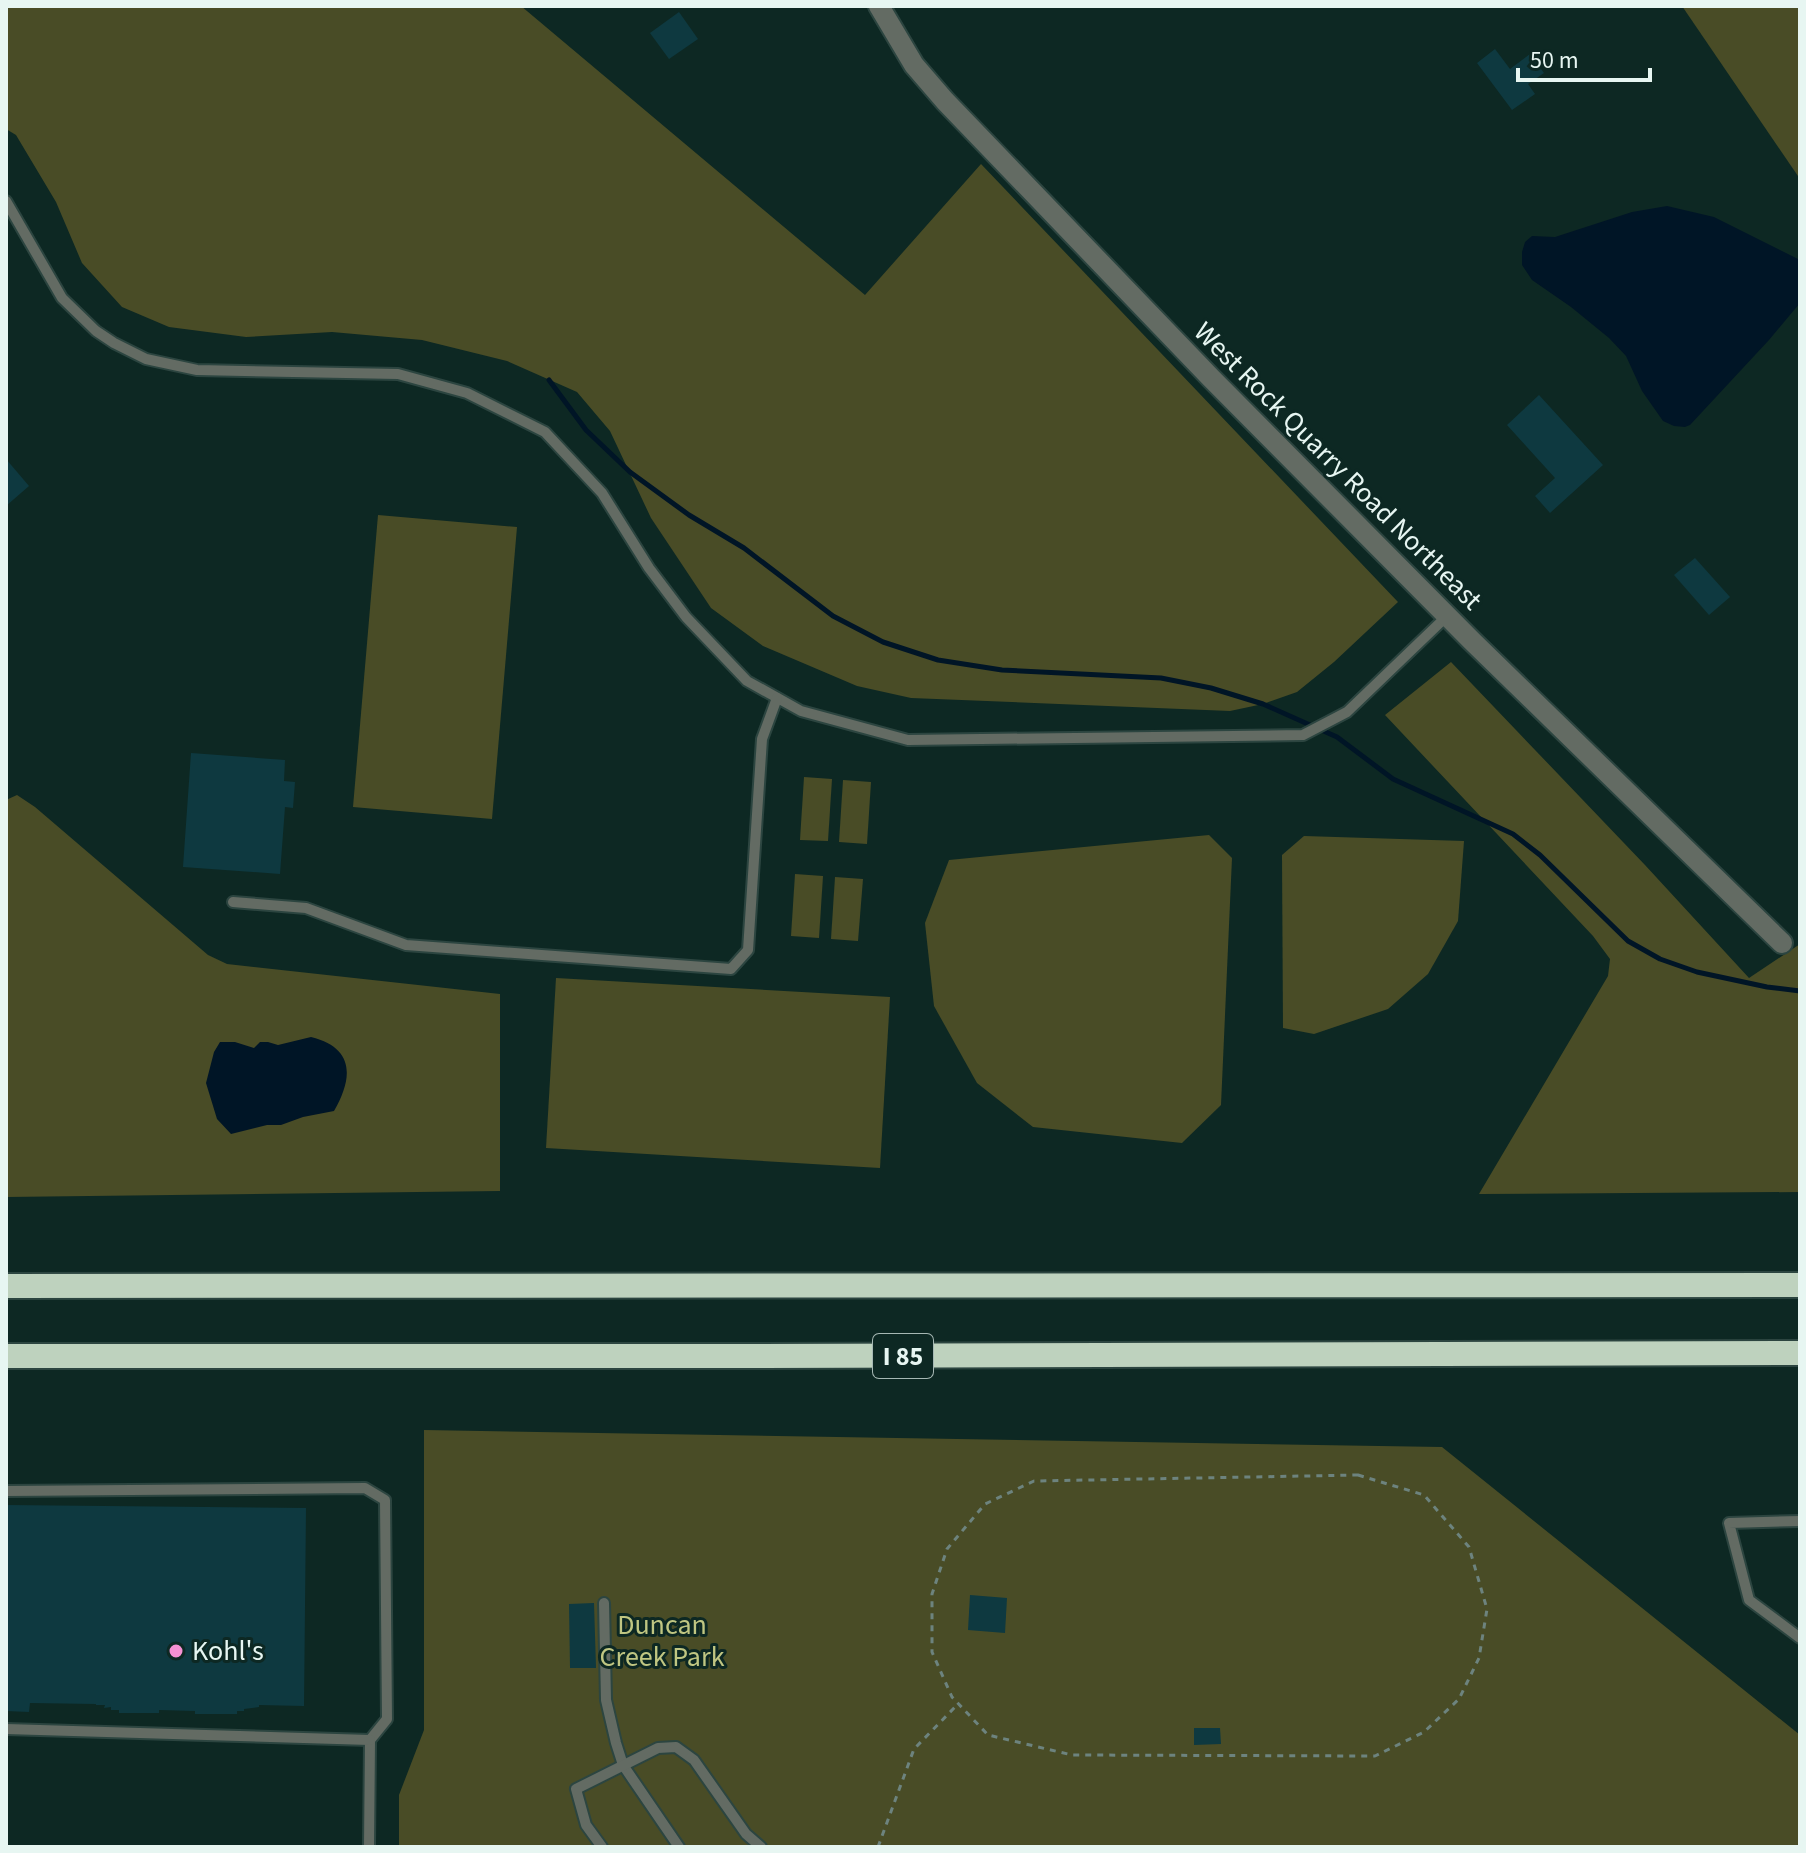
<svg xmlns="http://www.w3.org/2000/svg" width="1806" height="1853" font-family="'Source Sans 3',sans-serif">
	<rect width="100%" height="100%" fill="#0d2823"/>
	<g fill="#494c26">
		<path d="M6,6H521L865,295L981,164L1398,602L1334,662L1297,692L1263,704L1230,711L911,698L857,686L763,646L711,608L651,518L610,431L577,392L507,361L422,340L332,332L246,337L169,327L122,307L82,263L56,202L16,135L6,129Z"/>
		<path d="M1682,6H1800V179Z"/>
		<path d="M378,515L517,527L492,819L353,807Z"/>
		<path d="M1451,662L1645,865L1749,978L1800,944V1192L1479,1194L1608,976L1610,959L1593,936L1385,715Z"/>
		<path d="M804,777L832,779L828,841L800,840Z"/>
		<path d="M843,780L871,782L867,844L839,842Z"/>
		<path d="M17,795L35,807L208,955L227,964L500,994V1191L6,1197V800Z"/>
		<path d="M1209,835L1232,858L1221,1105L1182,1143L1033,1127L977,1083L934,1006L925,923L949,860Z"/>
		<path d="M1304,836L1464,841L1458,921L1428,974L1388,1009L1314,1034L1283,1028L1282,855Z"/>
		<path d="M795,874L823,876L819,938L791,936Z"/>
		<path d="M835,877L863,879L858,941L831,939Z"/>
		<path d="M556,978L890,997L880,1168L546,1148Z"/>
		<path d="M424,1430L1442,1447L1800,1735V1847H399V1795L424,1730Z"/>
	</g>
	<g fill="#001526">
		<path d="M1667,206L1714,217L1800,260V303L1769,340L1690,425L1685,427L1674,426L1663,421L1642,391L1626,356L1609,338L1571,307L1532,280L1522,265V252L1525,242L1532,236L1555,237L1632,212Z"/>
		<path d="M311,1037C355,1048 353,1078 334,1111L303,1117L281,1125H267L231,1134L217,1119L206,1083L214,1052L220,1042H235L254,1048L260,1042H268L278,1045Z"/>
	</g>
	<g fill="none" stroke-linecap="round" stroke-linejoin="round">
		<path stroke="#001526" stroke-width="5" d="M549,380L586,430L630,472L689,515L744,548L833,616L883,642L938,660L1002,670L1161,678L1211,688L1263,704L1337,737L1393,779L1513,834L1540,855L1628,941L1660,959L1697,972L1767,987L1800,991"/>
	</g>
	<g fill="#0e3940">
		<path d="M679,12L698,39L669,59L650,33Z"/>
		<path d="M1495,49L1510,69L1530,54L1544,73L1528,84L1535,94L1512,110L1477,63Z"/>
		<path d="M1539,395L1603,465L1550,513L1535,496L1555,478L1507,425Z"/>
		<path d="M6,459L29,486L6,506Z"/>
		<path d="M1695,558L1730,597L1709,615L1674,575Z"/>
		<path d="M191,753L285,760L284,781L295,782L293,808L285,807L280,874L183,867Z"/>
		<path d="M6,1505L306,1508L304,1706L259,1705V1707L244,1709V1711H237V1714H195V1711L159,1710V1713H119V1710H111V1707L104,1708L105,1705H96V1704L30,1703L29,1712L6,1711Z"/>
		<path d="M970,1595L1007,1598L1005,1633L968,1630Z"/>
		<path d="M594,1603L596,1668H570L569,1604Z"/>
		<path d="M1194,1728H1220L1221,1744L1194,1745Z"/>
	</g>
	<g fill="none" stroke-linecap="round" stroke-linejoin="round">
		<g stroke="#2c4540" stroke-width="14">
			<g id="lane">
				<path d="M6,201L62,298L96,331L114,343L146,359L197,370L398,374L467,393L545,432L602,493L649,568L686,617L747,681L801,711L908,740L1303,735L1347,712L1447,616"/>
				<path d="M233,902L306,908L406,945L731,969L748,950L762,739L777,698"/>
				<path d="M6,1491L365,1488L385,1500L387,1719L370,1740L369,1847"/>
				<path d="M1800,1521L1729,1523L1749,1600L1800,1638"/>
				<path d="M604,1603L606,1700L616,1743L623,1765L679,1847"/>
				<path d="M6,1729L370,1740"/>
				<path d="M602,1847L586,1825L576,1789L658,1748L676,1747L694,1760L746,1834L761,1847"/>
			</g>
		</g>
		<g stroke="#2c4540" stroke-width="24">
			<path id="street" d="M879,6L914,65L945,101L1211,378L1472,641L1782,943"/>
		</g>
		<g stroke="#2c4540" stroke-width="28">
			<g id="highway">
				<path d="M6,1286L1800,1285"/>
				<path d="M6,1356H759L1800,1353"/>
			</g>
		</g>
		<g stroke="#6d837e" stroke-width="3" stroke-dasharray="6 6" stroke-linecap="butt">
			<path d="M1358,1475L1424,1495L1469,1547L1487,1609L1479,1658L1459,1699L1424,1732L1375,1756L1072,1755L988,1735L952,1697L932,1652V1594L947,1549L985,1504L1034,1481Z"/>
			<path d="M878,1847L914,1749L958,1704"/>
		</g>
		<use href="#lane" stroke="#636b63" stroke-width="10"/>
		<use href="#street" stroke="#636b63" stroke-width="20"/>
		<use href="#highway" stroke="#bed2be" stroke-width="24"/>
	</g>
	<circle fill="#f591d3" stroke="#0d2823" stroke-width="3" cx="176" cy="1651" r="8"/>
	<g text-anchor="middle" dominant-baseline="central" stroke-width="6" stroke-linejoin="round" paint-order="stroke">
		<rect fill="#0d2823" stroke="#a6b8b4" stroke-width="2" x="873" y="1334" width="60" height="44" rx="6"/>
		<g font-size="26" font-weight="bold" fill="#e7f6f2">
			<text x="903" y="1356">I 85</text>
		</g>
		<g font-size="28" fill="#e7f6f2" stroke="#0d2823">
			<text transform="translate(1338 466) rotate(45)">West Rock Quarry Road Northeast</text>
		</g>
		<g font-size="28" fill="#c0c682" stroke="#0d2823">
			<text x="662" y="1625">Duncan<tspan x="662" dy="32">Creek Park</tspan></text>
		</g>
		<g font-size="28" fill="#e7f6f2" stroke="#0d2823" text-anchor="start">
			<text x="192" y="1651">Kohl's</text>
		</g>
	</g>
	<rect width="1806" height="1853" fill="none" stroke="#e7f6f2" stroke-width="16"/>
	<path d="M1518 68v12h132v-12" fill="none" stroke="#e7f6f2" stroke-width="4"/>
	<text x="1530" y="68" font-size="24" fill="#e7f6f2" stroke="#0d2823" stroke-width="6" paint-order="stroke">50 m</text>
</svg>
